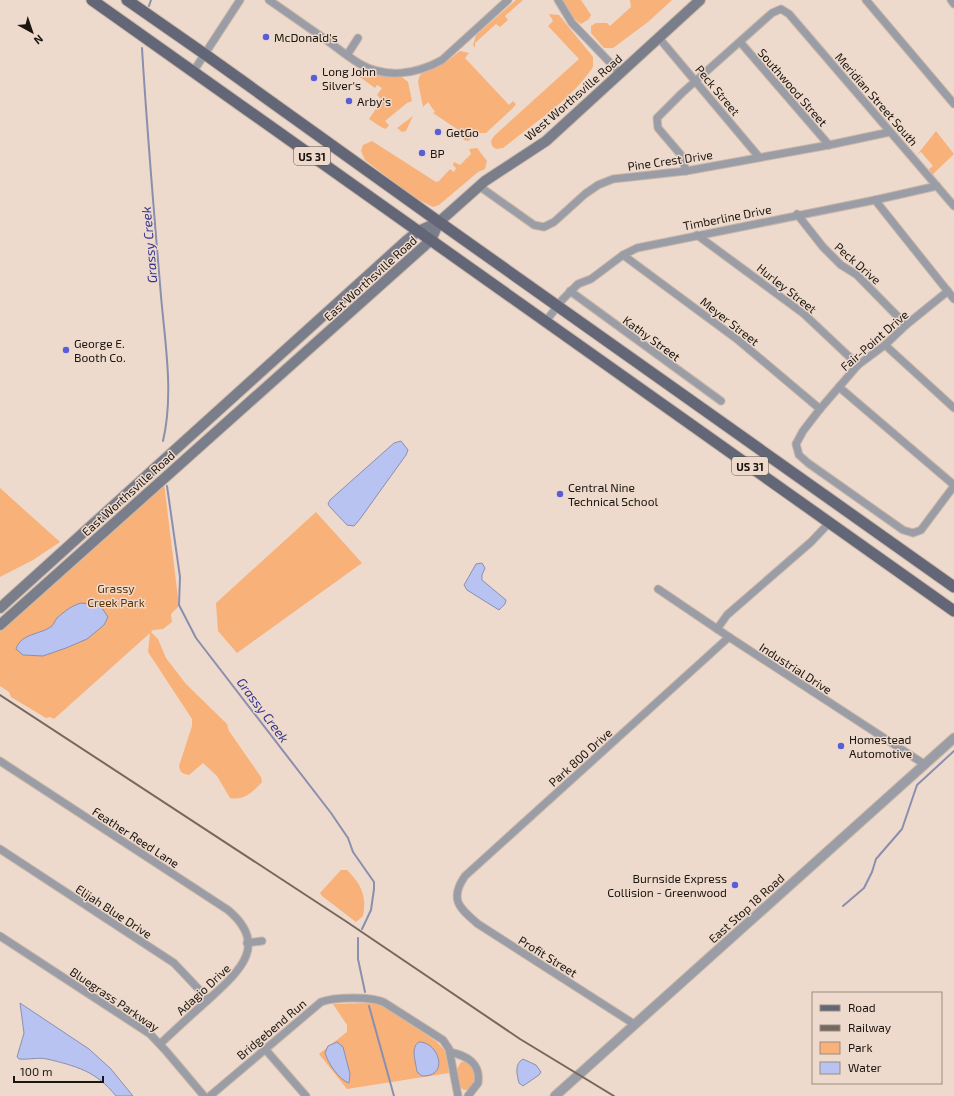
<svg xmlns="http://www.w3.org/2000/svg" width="954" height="1096" font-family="'Exo 2',sans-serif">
	<rect width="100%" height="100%" fill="#eedacc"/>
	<g fill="#f7b179">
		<path d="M516,0H523L505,16L508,20L500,27L496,24L475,43V48L473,45L476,35Z"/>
		<path d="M562,0H581L591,15L589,19L581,24C572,18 566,10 562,0Z"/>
		<path d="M630,0H672L648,22L613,48H604L591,33V26L596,23H607L610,26L631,7Z"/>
		<path d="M549,14L559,15L593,57V67C571,100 534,123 503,148L496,149L492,146L491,141L494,136L579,59L548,26L553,21Z"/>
		<path d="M460,51L469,53L465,58L509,105L513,101L516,104L513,108L486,133H477L468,141L464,140L460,131L433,113L435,112L428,102L423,107L418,82L419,77L421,74L446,62Z"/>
		<path d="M362,70L384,76L402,77L408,82L412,101L407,103L385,121L389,125L386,129L381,127L369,119L382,100L377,95L382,88L377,85L375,88L357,75Z"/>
		<path d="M413,116L406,131L402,132L397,128Z"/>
		<path d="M936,131L954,154L932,175L929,169L933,166L921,152L917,155Z"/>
		<path d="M372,141L436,182L439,181L450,169L454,172L456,168L453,165L454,162L460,165L471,154L469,149L477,148L487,161L485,169L478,172L439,205L433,207L407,194L400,187L365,160L361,151L363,145Z"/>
		<path d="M164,483L179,606L171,614L172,622L163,629L153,630L151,632L158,639L166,658L186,684L227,724L229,731L261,777L262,782C253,792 244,801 230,798L217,776L203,763L189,775C182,774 180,772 179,766L192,726V719L148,652L150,633L54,719L50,717L46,718L11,697L9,692L0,686V631Z"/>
		<path d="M0,488L60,542L33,560L0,577Z"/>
		<path d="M316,512L362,563L237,653L218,631L216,603Z"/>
		<path d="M341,870H347C361,884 367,896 363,916L356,922L322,896L320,893Z"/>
		<path d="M369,1003L381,1004L437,1042L446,1052L449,1073L347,1089L319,1054L347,1032V1025L333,1004Z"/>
		<path d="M461,1062H466C476,1069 477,1081 469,1090H464L460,1087L457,1069Z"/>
	</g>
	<g fill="#b9c3f2" stroke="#8a8fae">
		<path d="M401,441L408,450L406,455L360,519L354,526L347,525L330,507L328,504L330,500L394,443Z"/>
		<path d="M482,563L485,568L482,575V580L506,600L505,604L499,610L467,590L464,585L476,564Z"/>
		<path d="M81,603L100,605L108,617L104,625L87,639L66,648L43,656L23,655L16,649C21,633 40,635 52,626C54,624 55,620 57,618C65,611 71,606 81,603Z"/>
		<path d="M20,1003L89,1049L111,1069L133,1096H116C96,1071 76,1066 47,1059C38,1057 28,1060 19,1059L17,1057L24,1033Z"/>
		<path d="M337,1042L343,1047L350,1074L349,1083C339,1080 328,1063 325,1053L328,1046Z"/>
		<path d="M419,1042C439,1042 450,1077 422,1076L417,1072C416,1063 410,1047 419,1042Z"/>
		<path d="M523,1059L536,1065L541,1072L539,1075L523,1086L519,1083C517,1075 514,1064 523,1059Z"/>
	</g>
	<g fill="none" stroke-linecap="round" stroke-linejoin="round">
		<g stroke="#8a8fae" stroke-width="2">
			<path d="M149,6L151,0"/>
			<path d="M142,48C147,131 154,213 161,296C165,343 174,394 163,441"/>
			<path d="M167,486L180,577L179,605L196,638L331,813L348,838L353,852L374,882V889L371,910L362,929"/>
			<path d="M843,906L864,888L872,872L876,859L902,829L917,785L954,751"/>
			<path d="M358,938V959L365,992"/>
			<path d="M369,1006L394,1096"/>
		</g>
		<g stroke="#c8b7aa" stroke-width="9">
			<g id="minor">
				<path d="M269,0C288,13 306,26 325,39C336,47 348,57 360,64C386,79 417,74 442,60L508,0"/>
				<path d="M558,0L572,23L620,73"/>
				<path d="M866,0L954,104"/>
				<path d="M951,0L954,4"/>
				<path d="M659,38L759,157"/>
				<path d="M741,43L829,145"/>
				<path d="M347,55L358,38"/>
				<path d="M193,72L240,0"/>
				<path d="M686,171L681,155L658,128L657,118L682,93L772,13L781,9L789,14L954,206"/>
				<path d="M479,186L534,225L544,227L554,222L585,194L598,185L613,179L686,171L829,145L890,132"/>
				<path d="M875,200L954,299"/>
				<path d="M797,214L823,247L841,265L857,275L906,325"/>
				<path d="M697,235L804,314L858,365"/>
				<path d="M623,255L738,340L820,409"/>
				<path d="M570,291L721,401"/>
				<path d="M948,291L906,325L885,345L858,365L820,409L803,431L796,444L799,455L808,463L903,530L913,533L921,530L954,486"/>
				<path d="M546,321L563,299L578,284L591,279L623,255L637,248L875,200L937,186"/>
				<path d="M885,345L954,408"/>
				<path d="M839,387L954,485"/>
				<path d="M658,589L729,637L924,764"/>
				<path d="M717,629L727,615L811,542L829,523"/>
				<path d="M0,761L228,910C271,946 237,973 208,1000C192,1014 176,1029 160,1044"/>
				<path d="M0,849L174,963L208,999"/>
				<path d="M0,936L150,1034L166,1051L204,1096"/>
				<path d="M247,943L262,941"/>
				<path d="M634,1024L478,924C459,908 449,899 465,876L729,637"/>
				<path d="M265,1049L306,1096"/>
				<path d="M450,1052C467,1056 481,1063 478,1083L468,1096"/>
				<path d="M210,1096L321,1002C334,997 373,996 385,1003L443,1040L449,1049L458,1096"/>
			</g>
		</g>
		<g stroke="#c8b7aa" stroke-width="11">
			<path id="tertiary" d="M555,1096L954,738"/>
		</g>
		<g stroke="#c8b7aa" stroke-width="12">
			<g id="secondary">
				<path d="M0,608L407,240L418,231L439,222L485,181L546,141L700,0"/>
				<path d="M0,625L431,240L439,222"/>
			</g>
		</g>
		<g stroke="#c8b7aa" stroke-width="13">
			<g id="primary">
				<path d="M92,0L954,611"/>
				<path d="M127,0L206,55L439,222L954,587"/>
			</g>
		</g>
		<use href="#minor" stroke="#9b9da6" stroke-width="7"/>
		<use href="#tertiary" stroke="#9b9da6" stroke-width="9"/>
		<use href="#secondary" stroke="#7a7d8a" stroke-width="10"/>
		<use href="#primary" stroke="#636676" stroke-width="11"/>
		<path stroke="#74685f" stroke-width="2" d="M0,695L347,922L520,1039L614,1096"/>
	</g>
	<g fill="#585fd6" stroke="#eedacc" stroke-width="1.5">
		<circle cx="266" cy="37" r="4"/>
		<circle cx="314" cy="78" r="4"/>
		<circle cx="349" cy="101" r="4"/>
		<circle cx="438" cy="132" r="4"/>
		<circle cx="422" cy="153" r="4"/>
		<circle cx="66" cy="350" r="4"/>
		<circle cx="560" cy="494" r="4"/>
		<circle cx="841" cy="746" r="4"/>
		<circle cx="735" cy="885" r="4"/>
	</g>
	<g text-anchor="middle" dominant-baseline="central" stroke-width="3" stroke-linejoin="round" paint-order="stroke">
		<g fill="#eedacc" stroke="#5a5048" stroke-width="1">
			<rect x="294" y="147" width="36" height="18" rx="3"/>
			<rect x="732" y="457" width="36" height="18" rx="3"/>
		</g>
		<g font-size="11" font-weight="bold" fill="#1b1510">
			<text x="312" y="156">US 31</text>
			<text x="750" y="466">US 31</text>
		</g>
		<g font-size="12" fill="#1b1510" stroke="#eedacc" text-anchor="start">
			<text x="274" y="37">McDonald's</text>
			<text x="322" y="71">Long John<tspan x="322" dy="14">Silver's</tspan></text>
			<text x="357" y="101">Arby's</text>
			<text x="446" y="132">GetGo</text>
			<text x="430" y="153">BP</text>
			<text x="74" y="343">George E.<tspan x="74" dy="14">Booth Co.</tspan></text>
			<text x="568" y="487">Central Nine<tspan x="568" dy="14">Technical School</tspan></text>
			<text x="849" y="739">Homestead<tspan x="849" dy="14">Automotive</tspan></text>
			<text x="727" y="878" text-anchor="end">Burnside Express<tspan x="727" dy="14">Collision - Greenwood</tspan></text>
		</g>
		<g font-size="12" fill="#1b1510" stroke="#eedacc">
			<text transform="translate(793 87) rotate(49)">Southwood Street</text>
			<text transform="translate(718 90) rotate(50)">Peck Street</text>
			<text transform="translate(573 97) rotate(-41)">West Worthsville Road</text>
			<text transform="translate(877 99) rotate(49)">Meridian Street South</text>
			<text transform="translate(670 160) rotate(-8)">Pine Crest Drive</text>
			<text transform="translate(727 217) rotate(-11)">Timberline Drive</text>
			<text transform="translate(858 263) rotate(41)">Peck Drive</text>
			<text transform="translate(370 278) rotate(-42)">East Worthsville Road</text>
			<text transform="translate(787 288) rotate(38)">Hurley Street</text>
			<text transform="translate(730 321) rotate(38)">Meyer Street</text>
			<text transform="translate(652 338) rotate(36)">Kathy Street</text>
			<text transform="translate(874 340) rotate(-41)">Fair-Point Drive</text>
			<text transform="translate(128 493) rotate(-42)">East Worthsville Road</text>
			<text transform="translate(796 668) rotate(33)">Industrial Drive</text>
			<text transform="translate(580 757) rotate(-42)">Park 800 Drive</text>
			<text transform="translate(136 837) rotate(33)">Feather Reed Lane</text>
			<text transform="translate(746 908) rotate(-42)">East Stop 18 Road</text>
			<text transform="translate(114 911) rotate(33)">Elijah Blue Drive</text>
			<text transform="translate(548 956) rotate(32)">Profit Street</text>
			<text transform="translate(203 989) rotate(-43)">Adagio Drive</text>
			<text transform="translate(115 999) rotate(34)">Bluegrass Parkway</text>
			<text transform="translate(271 1029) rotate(-40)">Bridgebend Run</text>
		</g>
		<g font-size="12" fill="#603302" stroke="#eedacc">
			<text x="116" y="588">Grassy<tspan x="116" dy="14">Creek Park</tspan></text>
		</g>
		<g font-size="13" font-style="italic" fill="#33358d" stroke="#eedacc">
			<text transform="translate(149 245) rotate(-95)">Grassy Creek</text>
			<text transform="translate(263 710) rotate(53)">Grassy Creek</text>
		</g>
	</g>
	<rect x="812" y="992" width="130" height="92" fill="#eedacc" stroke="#9a8b81"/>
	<rect x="820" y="1005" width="20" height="6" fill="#636676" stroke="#9a8b81"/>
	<text x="848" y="1012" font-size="12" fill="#1b1510">Road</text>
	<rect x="820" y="1025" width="20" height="6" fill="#74685f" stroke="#9a8b81"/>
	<text x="848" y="1032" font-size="12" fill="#1b1510">Railway</text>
	<rect x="820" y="1042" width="20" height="12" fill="#f7b179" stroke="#9a8b81"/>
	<text x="848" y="1052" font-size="12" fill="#1b1510">Park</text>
	<rect x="820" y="1062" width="20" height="12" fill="#b9c3f2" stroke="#9a8b81"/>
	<text x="848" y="1072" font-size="12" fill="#1b1510">Water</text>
	<g transform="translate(32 32) rotate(140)" stroke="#eedacc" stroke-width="3" paint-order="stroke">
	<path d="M0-3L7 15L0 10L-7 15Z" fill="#1b1510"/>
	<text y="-6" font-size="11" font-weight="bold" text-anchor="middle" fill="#1b1510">N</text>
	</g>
	<path d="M14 1076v6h89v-6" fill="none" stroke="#1b1510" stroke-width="2"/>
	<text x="20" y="1076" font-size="12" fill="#1b1510" stroke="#eedacc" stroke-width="3" paint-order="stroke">100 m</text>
</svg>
